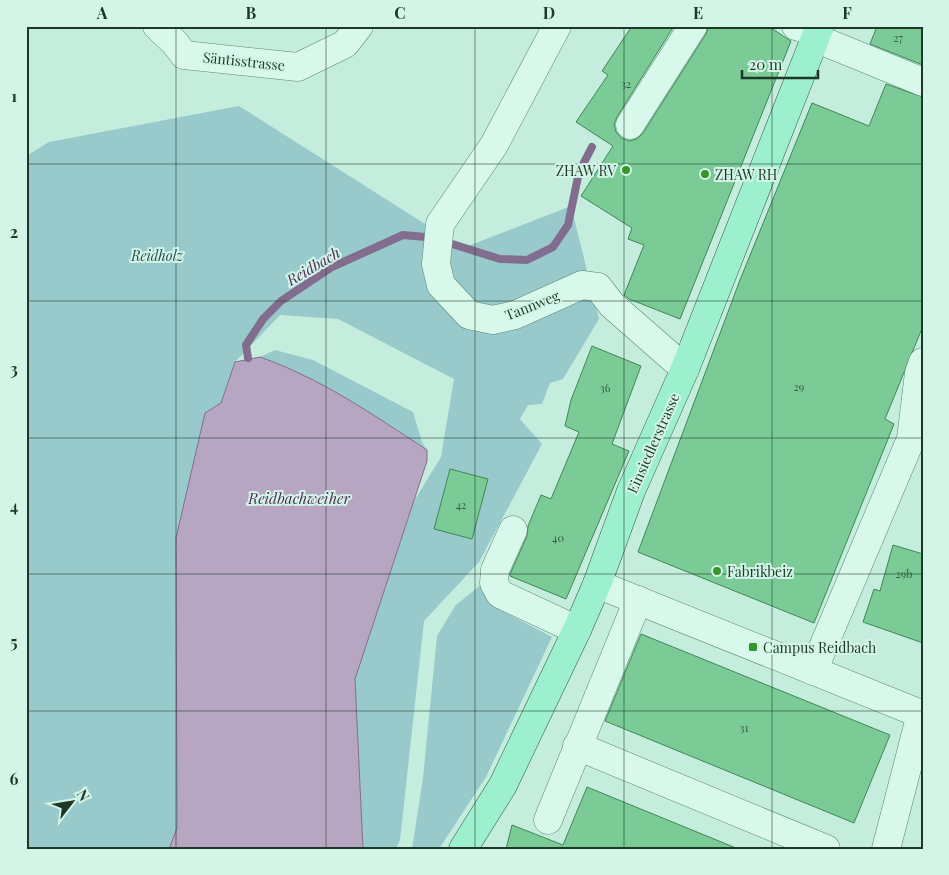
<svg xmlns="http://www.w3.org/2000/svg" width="949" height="875" font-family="'Playfair Display',serif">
	<rect width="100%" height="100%" fill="#c4eddd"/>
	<g fill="#98cacb">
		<path d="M239,106L463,248L571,206L599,319L563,379L550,383L542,404L528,405L520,419L542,444L479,562L424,621L400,840L396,849H363L355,679L414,501L441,457L454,379L338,319L280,315L235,362L177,828L169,849H26V156L49,142Z"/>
		<path d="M275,350L313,360L413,412L422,442L427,450L260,357Z"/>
		<path d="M483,583L501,610L552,637L486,777L439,849H412L423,778L437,636L455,606Z"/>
	</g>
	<path fill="#b6a6c1" stroke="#836d8f" d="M260,357C322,379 372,414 427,450V461L355,679L363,849H169L177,828L176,538L205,413L221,403L235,362Z"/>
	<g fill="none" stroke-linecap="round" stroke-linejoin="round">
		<g stroke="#836d8f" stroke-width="8">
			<path d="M449,243L500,259L527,260L553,247L568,225L579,172L592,147"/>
			<path d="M248,358L246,345L263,319L281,301L332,267L403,235L425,237"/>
		</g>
	</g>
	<g fill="#7acb95" stroke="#418756">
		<path d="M632,26H674L617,117L614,124L616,132L621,138L629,141L637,139L643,133L706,34L709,26H768L791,41L680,319L629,299L624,295L644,245L628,239L632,228L581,196L613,146L576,122L608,75L602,71Z"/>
		<path d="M877,26H923V65L870,44Z"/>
		<path d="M886,84L923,97V326L885,419L894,424L814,623L638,552L740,280L812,103L869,126Z"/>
		<path d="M592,346L641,366L612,444L629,451L566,599L510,576V574L527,536L528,526L541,495L551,499L579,432L565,426L571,400Z"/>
		<path d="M450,469L488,479L472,539L434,529Z"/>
		<path d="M893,545L923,554V643L863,622L874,589L880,591Z"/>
		<path d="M641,634L890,735L854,823L605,721Z"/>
		<path d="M587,787L736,848V849H506L512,825L563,845Z"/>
	</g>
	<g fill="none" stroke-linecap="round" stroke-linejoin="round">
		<g stroke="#5b886f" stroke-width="29">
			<g id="minor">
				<path d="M157,26L175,43L184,55L298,67L345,44L359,26"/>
				<path d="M557,26L494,145L440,224L436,264L441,285L469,315L493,320L515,315L582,285L598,287L612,305L685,369"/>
				<path d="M796,26L817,32"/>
				<path d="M815,38L923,82"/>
				<path d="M630,125L693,26"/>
				<path d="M513,530L495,570L494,583L500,594L577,630"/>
				<path d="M597,584L921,714L886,849"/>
				<path d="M813,671L911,439L919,373L923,362"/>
				<path d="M577,746L826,849"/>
				<path d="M548,820L638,600"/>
			</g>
		</g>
		<g stroke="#2f563d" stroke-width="29">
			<path id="major" d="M463,849L503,785L577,630L597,584L631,491L685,369L820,26"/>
		</g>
		<use href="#minor" stroke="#d7f8eb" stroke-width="28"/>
		<use href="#major" stroke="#9cf0ce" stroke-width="28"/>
	</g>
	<path fill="none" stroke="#1e3828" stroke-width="1" stroke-opacity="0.55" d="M176,26V849M326,26V849M475,26V849M624,26V849M772,26V849M26,164H923M26,301H923M26,438H923M26,574H923M26,711H923"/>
	<g fill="#36962c" stroke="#d3f5e8" stroke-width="2">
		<circle cx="626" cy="170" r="5"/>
		<circle cx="705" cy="174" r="5"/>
		<circle cx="717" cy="571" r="5"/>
		<rect x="748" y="642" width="10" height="10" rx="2.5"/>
	</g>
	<g text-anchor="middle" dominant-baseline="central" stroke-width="4" stroke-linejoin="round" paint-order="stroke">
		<g font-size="11" fill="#355d43">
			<text x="898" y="37">27</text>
			<text x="626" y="83">32</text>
			<text x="799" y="386">29</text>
			<text x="605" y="387">36</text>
			<text x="461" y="504">42</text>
			<text x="558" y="537">40</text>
			<text x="904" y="573">29b</text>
			<text x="744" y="727">31</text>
		</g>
		<g font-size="14" fill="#1e3828" stroke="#d3f5e8">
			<text transform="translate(244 61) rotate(6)">Säntisstrasse</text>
			<text transform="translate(532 305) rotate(-22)">Tannweg</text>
			<text transform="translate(653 443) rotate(-66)">Einsiedlerstrasse</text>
		</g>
		<g font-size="14" fill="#1e3828" stroke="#d3f5e8" text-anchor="start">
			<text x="616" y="170" text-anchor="end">ZHAW RV</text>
			<text x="715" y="174">ZHAW RH</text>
			<text x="727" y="571">Fabrikbeiz</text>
			<text x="763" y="647">Campus Reidbach</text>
		</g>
		<g font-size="14" font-style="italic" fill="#254d54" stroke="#d3f5e8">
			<text x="157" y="255">Reidholz</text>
		</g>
		<g font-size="15" font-style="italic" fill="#512e57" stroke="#d3f5e8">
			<text transform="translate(313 266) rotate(-31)">Reidbach</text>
			<text x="299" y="498">Reidbachweiher</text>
		</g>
	</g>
	<rect width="949" height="875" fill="none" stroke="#d3f5e8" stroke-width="55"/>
	<g transform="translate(72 802) rotate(59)" stroke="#d3f5e8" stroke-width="4" paint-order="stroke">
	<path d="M0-4L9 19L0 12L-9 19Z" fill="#1e3828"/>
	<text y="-8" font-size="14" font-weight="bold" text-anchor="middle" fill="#1e3828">N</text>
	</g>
	<path d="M742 70v8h76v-8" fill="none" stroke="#1e3828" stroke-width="2.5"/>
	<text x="749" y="70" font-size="15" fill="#1e3828" stroke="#d3f5e8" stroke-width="4" paint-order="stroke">20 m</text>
	<rect x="28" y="28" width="894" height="820" fill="none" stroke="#1e3828" stroke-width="2"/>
	<g font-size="16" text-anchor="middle" font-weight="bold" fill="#1e3828">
		<text x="102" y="19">A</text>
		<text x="251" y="19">B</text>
		<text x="400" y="19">C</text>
		<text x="549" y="19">D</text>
		<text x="698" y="19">E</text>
		<text x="847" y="19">F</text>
		<text x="14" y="102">1</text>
		<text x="14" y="238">2</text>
		<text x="14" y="375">3</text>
		<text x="14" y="512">4</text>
		<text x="14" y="648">5</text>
		<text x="14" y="785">6</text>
	</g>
</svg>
